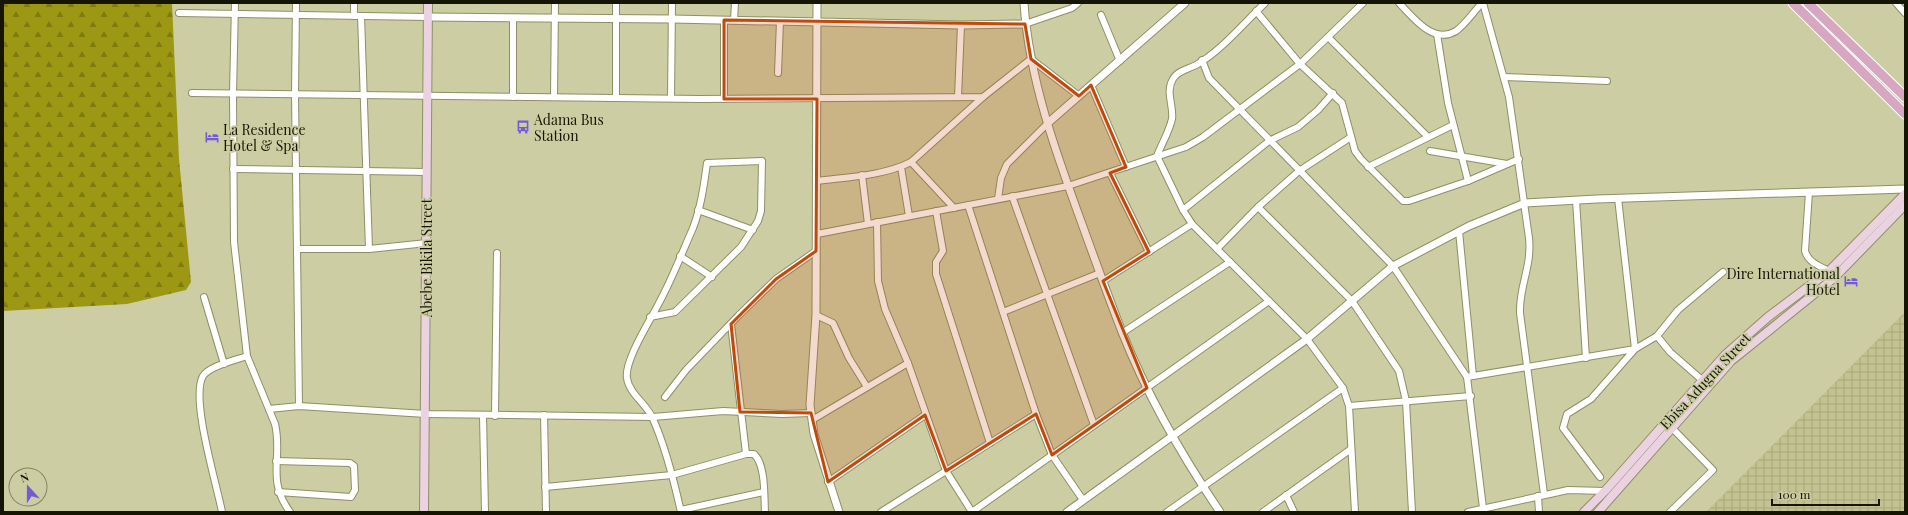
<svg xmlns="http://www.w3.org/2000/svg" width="1908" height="515" font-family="'Playfair Display',serif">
	<defs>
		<pattern id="industrial-grid" width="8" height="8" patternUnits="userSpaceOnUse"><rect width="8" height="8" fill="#c3c291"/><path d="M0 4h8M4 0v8" fill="none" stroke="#a7a67c"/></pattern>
		<pattern id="forest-firs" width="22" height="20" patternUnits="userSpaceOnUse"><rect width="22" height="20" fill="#9d9814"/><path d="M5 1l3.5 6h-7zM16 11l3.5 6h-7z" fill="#7f7b10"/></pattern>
	</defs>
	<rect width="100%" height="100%" fill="#cdcda3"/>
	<path fill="url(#industrial-grid)" d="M1905,312V512H1706Z"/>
	<path fill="url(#forest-firs)" d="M3,3H172L179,159L191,282L186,290L127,304L3,311Z"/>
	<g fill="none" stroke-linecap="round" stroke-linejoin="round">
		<g stroke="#8f8f67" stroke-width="8">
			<g id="minor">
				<path d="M235,3L233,94L234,242L247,356L275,424C283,457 266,480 290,512"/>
				<path d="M296,3L295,94L299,406"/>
				<path d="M354,3V16"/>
				<path d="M1265,3C1245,22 1220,52 1196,65C1188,69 1177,71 1173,79C1165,92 1174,106 1172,119C1169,132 1162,143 1157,156L1183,210L1192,224L1307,339L1343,388L1349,406L1355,512"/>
				<path d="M1399,3C1413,17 1433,45 1456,31C1466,24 1474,11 1482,3"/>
				<path d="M1483,3L1509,97L1529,238C1532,267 1519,286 1520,313L1544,494"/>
				<path d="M1896,3L1905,13"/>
				<path d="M1256,11L1300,64L1342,103L1355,151L1361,159L1403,201H1409L1468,181L1519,159"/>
				<path d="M179,13L427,17"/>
				<path d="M1101,15L1120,61"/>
				<path d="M361,16L369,249"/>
				<path d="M724,20V99"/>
				<path d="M734,20L735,3"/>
				<path d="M1025,24L1072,8L1078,3"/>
				<path d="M1437,34L1448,103L1468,181"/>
				<path d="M1328,37L1428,137"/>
				<path d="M1202,60L1209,78L1393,266L1467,377L1483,508"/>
				<path d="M778,73L780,21"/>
				<path d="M1504,77L1607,81"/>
				<path d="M1091,85L1126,167"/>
				<path d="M192,93L700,99L983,97L1031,59L1079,96"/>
				<path d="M513,97V18"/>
				<path d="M554,97L555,3"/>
				<path d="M958,97L961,25"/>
				<path d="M616,98V3"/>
				<path d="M671,98L672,3"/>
				<path d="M1430,151L1507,164"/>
				<path d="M911,162L954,208"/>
				<path d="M901,167L909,216"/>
				<path d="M1368,167L1453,125"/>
				<path d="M233,169L427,172"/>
				<path d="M1110,173L1149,252"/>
				<path d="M862,175L868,224"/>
				<path d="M817,181C848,177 883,176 911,162L983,97"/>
				<path d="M1809,192L1805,251C1808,262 1819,266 1829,271"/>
				<path d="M1012,196L1094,425"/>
				<path d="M998,199L1001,178L1007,164L1049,122"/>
				<path d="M1576,200L1586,358"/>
				<path d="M968,205L1036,414L1052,455L1083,500"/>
				<path d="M1258,207L1352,301L1399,371L1406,401L1412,512"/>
				<path d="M698,210L753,230"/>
				<path d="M1183,210L1269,141L1298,127L1318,110L1333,93"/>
				<path d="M936,211L943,251L936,262V274L990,443"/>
				<path d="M877,222L878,281L885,309L908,363L946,471L972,512"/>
				<path d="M1459,231L1473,376"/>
				<path d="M817,234L1068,186L1186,147L1203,137L1300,64L1363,3"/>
				<path d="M297,249H369L427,243"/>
				<path d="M1217,249L1258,207L1299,171L1351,137"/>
				<path d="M680,256L712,277"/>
				<path d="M1103,281L1192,224"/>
				<path d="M204,297L224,364"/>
				<path d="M1003,312L1100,273"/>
				<path d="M816,315L833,323L849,358L867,387"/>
				<path d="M650,317L675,312L741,247L758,221L761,211L762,161L707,163C704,185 701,207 693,228C682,253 672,279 659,303C651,319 624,361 627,378C629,394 647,404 653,419C666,448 674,481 681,512"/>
				<path d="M731,324L746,454"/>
				<path d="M1122,333L1230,262"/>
				<path d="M1657,336L1678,310L1723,272"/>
				<path d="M1467,377L1635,349L1657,336L1670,352L1702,380"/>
				<path d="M665,397L686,370L739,315L776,279L816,251"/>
				<path d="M1349,406L1471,396"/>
				<path d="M269,409L299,406L426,414L653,417L723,411L782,414L811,413"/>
				<path d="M483,415L485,512"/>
				<path d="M544,415L546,512"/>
				<path d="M495,416L497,253"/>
				<path d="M812,420L908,363"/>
				<path d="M276,461L350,463L354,466L355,490L351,497L278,492"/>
				<path d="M1600,477L1563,428L1567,414L1591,399L1635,349L1618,198"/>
				<path d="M828,482L925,415"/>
				<path d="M545,487L672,475L746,454H754C766,465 764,497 765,512"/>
				<path d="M1286,495L1294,512"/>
				<path d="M1538,496L1539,512"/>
				<path d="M681,510L764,492"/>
				<path d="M222,512C217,485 190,398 203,376C209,366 236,360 247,356"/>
				<path d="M881,512L1036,414"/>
				<path d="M972,512L1269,301"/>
				<path d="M1167,512L1343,388"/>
				<path d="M1263,512L1351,449"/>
				<path d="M1468,512L1568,490L1605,491"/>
				<path d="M1670,512L1713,470L1672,428"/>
			</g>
		</g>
		<g stroke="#8f8f67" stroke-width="9">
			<g id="tertiary">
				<path d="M817,3L816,315L810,405L814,434L839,512"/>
				<path d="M1024,3C1029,79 1056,153 1082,224C1095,260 1108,296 1122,332C1147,395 1182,456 1220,512"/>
				<path d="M427,17L672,19L961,25L1025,24"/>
				<path d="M1049,122L1185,3"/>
				<path d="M1067,512L1307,339L1393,266L1469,226L1525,203L1597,199L1905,189"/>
			</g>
		</g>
		<g stroke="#8f8f67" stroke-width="10">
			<g id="secondary">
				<path d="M424,512L428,3"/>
				<path d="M1584,512L1605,491L1725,355L1768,317L1829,271L1905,194"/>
				<path d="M1598,512L1731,361L1834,278L1905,205"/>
			</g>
		</g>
		<g stroke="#fff" stroke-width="11">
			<g id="primary">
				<path d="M1793,3L1905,114"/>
				<path d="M1808,3L1905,97"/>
			</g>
		</g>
		<use href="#minor" stroke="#fff" stroke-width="6"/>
		<use href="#tertiary" stroke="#fff" stroke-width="7"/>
		<use href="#secondary" stroke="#ebd2e0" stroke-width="8"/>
		<use href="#primary" stroke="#d7a6c1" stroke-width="9"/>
	</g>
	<path fill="#be4b0b" fill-opacity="0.2" stroke="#be4b0b" stroke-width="3" stroke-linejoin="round" d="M724,20L1025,24L1031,59L1079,96L1091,85L1126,167L1110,173L1149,252L1103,281L1147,388L1052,455L1036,414L946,471L925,415L828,482L811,413L740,412L731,324L776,279L816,251L817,99H724Z"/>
	<defs>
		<g id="bus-bare" transform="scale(1.08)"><path d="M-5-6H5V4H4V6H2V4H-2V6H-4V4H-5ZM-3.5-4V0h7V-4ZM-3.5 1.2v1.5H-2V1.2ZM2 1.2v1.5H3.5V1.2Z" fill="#715cd6" stroke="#cdcda3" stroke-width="2.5" paint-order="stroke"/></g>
		<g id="hotel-bare" transform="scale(1.08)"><path d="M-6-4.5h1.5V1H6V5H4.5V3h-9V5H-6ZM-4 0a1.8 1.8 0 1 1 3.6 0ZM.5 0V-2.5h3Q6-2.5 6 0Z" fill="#715cd6" stroke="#cdcda3" stroke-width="2.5" paint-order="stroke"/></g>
	</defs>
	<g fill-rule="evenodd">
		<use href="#bus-bare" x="523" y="127"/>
		<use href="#hotel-bare" x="212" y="137"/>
		<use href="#hotel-bare" x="1851" y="281"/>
	</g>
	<g text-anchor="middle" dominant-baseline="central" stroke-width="3.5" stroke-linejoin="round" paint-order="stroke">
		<g font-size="14" fill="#151506" stroke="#cdcda3" text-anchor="start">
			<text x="534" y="119">Adama Bus<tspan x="534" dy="16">Station</tspan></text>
			<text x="223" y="129">La Residence<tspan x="223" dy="16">Hotel &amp; Spa</tspan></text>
			<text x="1840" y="273" text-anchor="end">Dire International<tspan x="1840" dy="16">Hotel</tspan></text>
		</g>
		<g font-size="14" fill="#151506" stroke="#cdcda3">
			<text transform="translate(426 258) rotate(-90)">Abebe Bikila Street</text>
			<text transform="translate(1705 381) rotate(-47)">Ebisa Adugna Street</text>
		</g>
	</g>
	<rect width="1908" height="515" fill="none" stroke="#151506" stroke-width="8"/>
	<g transform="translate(28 487) rotate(339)"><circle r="19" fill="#cdcda3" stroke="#838364"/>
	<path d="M0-3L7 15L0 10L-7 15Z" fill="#715cd6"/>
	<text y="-6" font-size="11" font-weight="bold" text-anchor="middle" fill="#151506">N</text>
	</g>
	<path d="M1772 499v6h107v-6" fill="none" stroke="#151506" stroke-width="2"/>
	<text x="1778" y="499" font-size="12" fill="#151506" stroke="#cdcda3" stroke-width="3" paint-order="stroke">100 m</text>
</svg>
